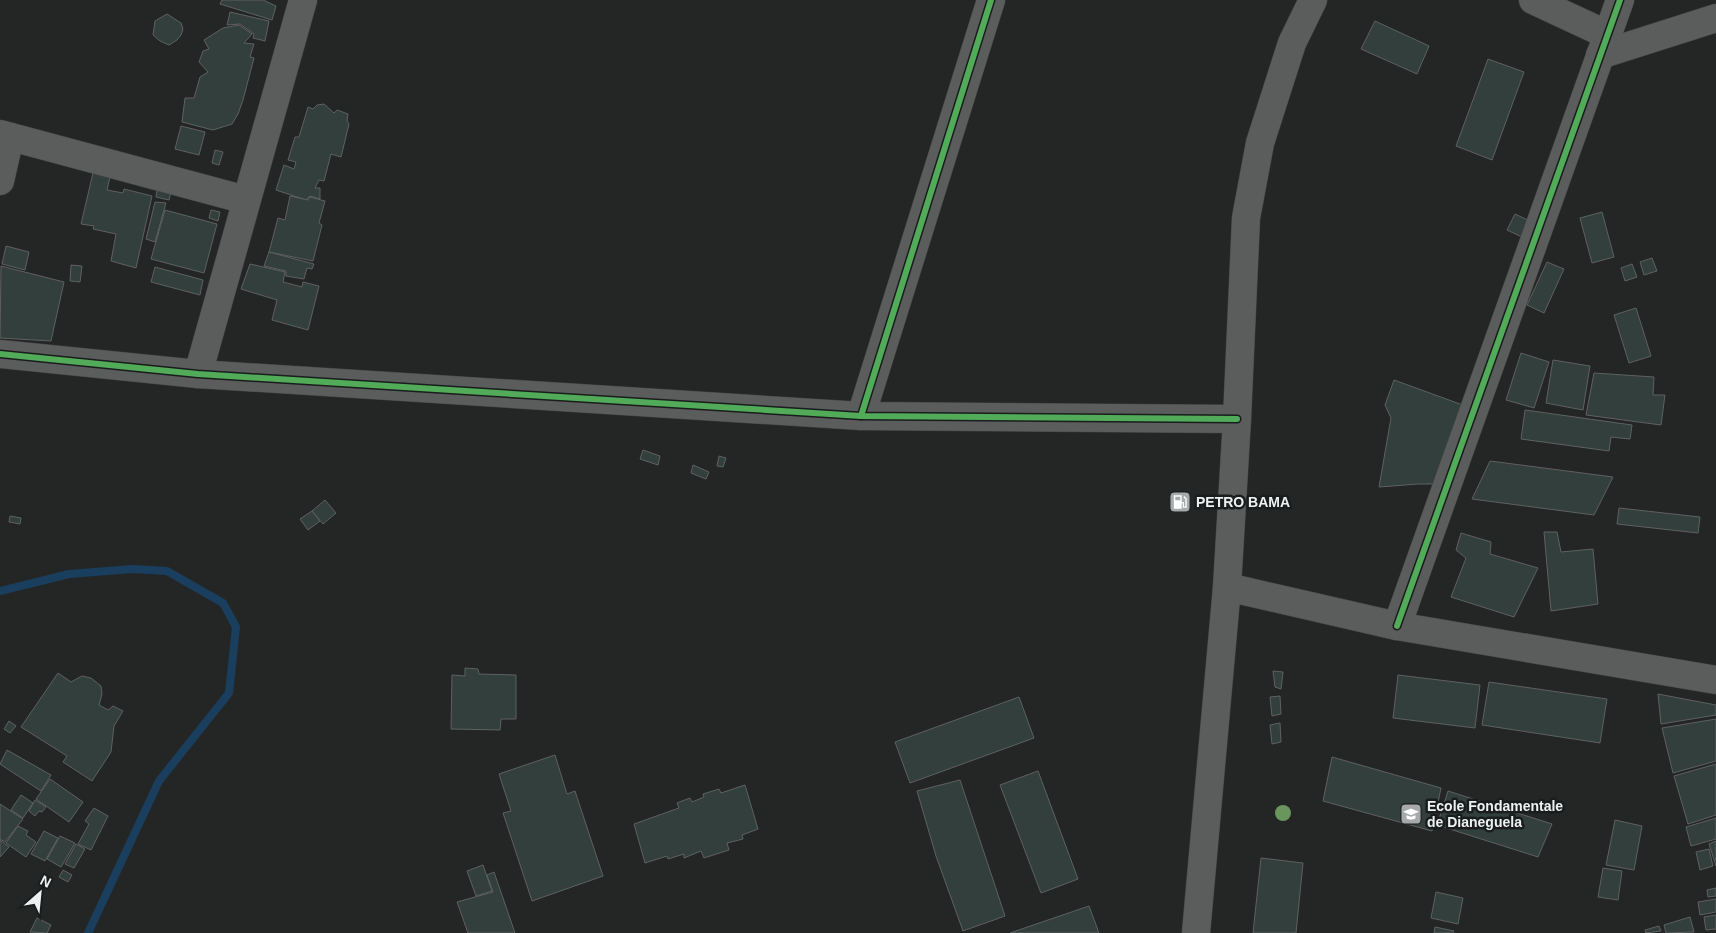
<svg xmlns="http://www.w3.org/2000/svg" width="1716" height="933" font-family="Arial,sans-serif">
	<rect width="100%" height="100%" fill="#242626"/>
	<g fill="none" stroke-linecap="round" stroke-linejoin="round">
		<path stroke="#1a3f5e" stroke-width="8" d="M0,591L69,574L133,569L167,571L223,603L236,627L229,693L159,781L88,933"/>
	</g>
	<g fill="#333f3c" stroke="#5f6161">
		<path d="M222,0H263L276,6L272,20L220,4Z"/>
		<path d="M230,12L269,21L265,41L253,38L254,34L240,24L227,25Z"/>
		<path d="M167,14L181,23L183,29L181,35L177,40L169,45L160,41L153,35L155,21Z"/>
		<path d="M1375,21L1429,46L1417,74L1361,49Z"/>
		<path d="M239,25L252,34L244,43L254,44L250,57L254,58L243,100L238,114L232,124L213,130L182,122L185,98H194L200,77L208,72L199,62L203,51L209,49L204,40L223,28Z"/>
		<path d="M1488,59L1524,72L1492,160L1456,146Z"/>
		<path d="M324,104L334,113L337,110L348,114L347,121L349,124L341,157L331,154L324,181L319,180L315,188H320V199L310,196L306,200L276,190L284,165L294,169L296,162L288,160L295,137H299L308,107L313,109L317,105Z"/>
		<path d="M181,126L205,132L199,155L175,149Z"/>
		<path d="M215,150L223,152L219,165L212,163Z"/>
		<path d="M93,173L110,177L107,190L123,193L124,189L152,196L136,268L111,261L116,234L93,229L94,226L81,224Z"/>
		<path d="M157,189L171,192L169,200L156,197Z"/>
		<path d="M290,196L308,200L310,197L325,201L319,223L322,225L313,261L269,252L278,218L285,220Z"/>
		<path d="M155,202L166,203L155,242L146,239Z"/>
		<path d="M165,210L217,224L204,273L151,259Z"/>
		<path d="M211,210L220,212L218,221L209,218Z"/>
		<path d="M1602,212L1614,257L1592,263L1580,218Z"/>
		<path d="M1515,214L1532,222L1524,238L1507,230Z"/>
		<path d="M6,246L29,252L25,270L2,264Z"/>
		<path d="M269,252L314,264L312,269L307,268L304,279L286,276V271L264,266Z"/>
		<path d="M1652,258L1657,271L1644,275L1640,262Z"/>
		<path d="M1547,262L1564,269L1544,313L1527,305Z"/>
		<path d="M250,264L285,272L283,282L302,287L303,282L319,286L308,330L272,320L277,300L241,289Z"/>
		<path d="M1632,264L1637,277L1625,281L1621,268Z"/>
		<path d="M71,265L82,266L80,282L70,281Z"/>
		<path d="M1,266L64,282L51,341L0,338Z"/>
		<path d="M155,267L203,280L200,295L151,282Z"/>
		<path d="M1636,308L1651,356L1629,363L1614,315Z"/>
		<path d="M1521,353L1549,362L1534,408L1506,400Z"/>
		<path d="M1553,360L1590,366L1583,410L1546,403Z"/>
		<path d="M1594,373L1654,377L1653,395H1665L1661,425L1586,415Z"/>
		<path d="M1394,380L1471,408L1444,484H1418L1379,487L1391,418L1385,405Z"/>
		<path d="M1525,410L1632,425L1630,439L1611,437L1609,451L1521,439Z"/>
		<path d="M643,450L660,456L658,465L640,459Z"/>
		<path d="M719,456L726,458L723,467L717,466Z"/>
		<path d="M1490,461L1613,477L1594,515L1472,499Z"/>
		<path d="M693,465L709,472L706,479L691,473Z"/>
		<path d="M325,500L336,513L323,524L312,511Z"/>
		<path d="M1619,508L1700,517L1698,533L1617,524Z"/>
		<path d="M312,511L320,521L308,530L300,519Z"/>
		<path d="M10,516L21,518L20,524L9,522Z"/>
		<path d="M1544,532H1557L1561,552L1593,549L1598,604L1551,611Z"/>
		<path d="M1461,533L1491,542L1490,554L1538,568L1514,617L1451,597L1466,558L1456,550Z"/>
		<path d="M465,668L478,669L479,674L516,675V719H501L500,730L451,729L452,675L465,676Z"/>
		<path d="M1273,671L1283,672L1281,689L1275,687Z"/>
		<path d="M58,673L71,682L82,676L91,678L101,686L102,694L99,705L108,710L113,706L123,711L114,726L111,752L92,781L63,762L67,756L21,727Z"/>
		<path d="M1398,675L1480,685L1475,728L1393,718Z"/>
		<path d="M1489,682L1607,699L1600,743L1482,725Z"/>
		<path d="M1658,694L1716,705V715L1661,724Z"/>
		<path d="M1280,696L1281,714L1272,716L1270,697Z"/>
		<path d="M1019,697L1034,738L910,783L895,742Z"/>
		<path d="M1716,719V761L1673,773L1662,728Z"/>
		<path d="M9,721L16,726L10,733L4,729Z"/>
		<path d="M1280,723L1281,742L1272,744L1270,725Z"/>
		<path d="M7,750L51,775L41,791L0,764Z"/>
		<path d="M555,755L567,794L575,791L603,876L532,901L503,813L511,811L499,774Z"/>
		<path d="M1332,757L1441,788L1432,831L1323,801Z"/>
		<path d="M1716,764V815L1688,824L1674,776Z"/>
		<path d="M1038,771L1078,879L1041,893L1000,785Z"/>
		<path d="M50,779L83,802L69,822L36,799Z"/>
		<path d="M960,780L1005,916L963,931L936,856L917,791Z"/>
		<path d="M745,785L758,829L742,835L743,839L727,843L729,850L704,858L701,851L684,858V854L668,859L667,856L645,863L634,824L679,808L677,803L690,798L692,802L704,797L703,794L719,789L721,793Z"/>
		<path d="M1448,791L1552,824L1538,857L1437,825Z"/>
		<path d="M21,795L33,803L23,818L11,810Z"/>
		<path d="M35,800L46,807L42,812L39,811L35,816L29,811Z"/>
		<path d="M0,804L23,819L5,842L0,839Z"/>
		<path d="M94,808L108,816L91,850L78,844L89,824L85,821Z"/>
		<path d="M1716,818V839L1691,846L1686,827Z"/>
		<path d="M1615,820L1642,826L1634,870L1606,865Z"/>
		<path d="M18,826L28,831L26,835L36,842L26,857L6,843Z"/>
		<path d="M44,831L58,838L45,861L31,854Z"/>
		<path d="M60,836L75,843L61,867L47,859Z"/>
		<path d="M0,840L9,847L0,857Z"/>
		<path d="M1716,841V866L1709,844Z"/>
		<path d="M76,844L85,849L74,868L65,864Z"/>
		<path d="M1709,849L1713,866L1700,870L1696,852Z"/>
		<path d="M1261,858L1303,863L1296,933H1253Z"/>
		<path d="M483,865L492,891L476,896L467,871Z"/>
		<path d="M1603,868L1622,871L1618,900L1598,897Z"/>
		<path d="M63,870L72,875L68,882L59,877Z"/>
		<path d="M494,872L515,933H468L457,902L493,892L487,875Z"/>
		<path d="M1716,888V896L1708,897L1707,890Z"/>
		<path d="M1436,892L1463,898L1458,924L1431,918Z"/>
		<path d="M1716,899V912L1700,915L1698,902Z"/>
		<path d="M1089,906L1099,933H1010Z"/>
		<path d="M1716,915V929L1706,930L1704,917Z"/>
		<path d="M1690,917L1694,932L1666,933L1664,925Z"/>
		<path d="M37,918L51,925L47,933L30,932Z"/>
		<path d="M1659,926L1661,931L1646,933L1645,930Z"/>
		<path d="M1435,927L1454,931L1453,933H1434Z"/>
	</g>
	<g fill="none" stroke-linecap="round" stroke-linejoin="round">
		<g stroke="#424444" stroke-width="29">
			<g id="street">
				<path d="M1533,0L1608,35"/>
				<path d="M1600,55L1716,18"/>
				<path d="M0,134L246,200"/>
				<path d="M0,181L10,137"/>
				<path d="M0,354L198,374L861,416L1237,419"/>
				<path d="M198,374L303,0"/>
				<path d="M861,416L991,0"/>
				<path d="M1227,587L1397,626L1716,680"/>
				<path d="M1397,626L1620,0"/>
			</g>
		</g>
		<g stroke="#424444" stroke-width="29">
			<path id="secondary" d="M1196,933L1227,587L1237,419L1246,218L1260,143L1292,43L1313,0"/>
		</g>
		<use href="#street" stroke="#5b5c5c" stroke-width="28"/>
		<use href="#secondary" stroke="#5b5c5c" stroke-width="28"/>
		<g stroke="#191d1d" stroke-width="9">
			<g id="cycleway">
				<path d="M0,354L198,374L861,416L1237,419"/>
				<path d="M861,416L991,0"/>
				<path d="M1397,626L1620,0"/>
			</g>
		</g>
		<use href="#cycleway" stroke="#51ab58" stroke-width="6"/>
	</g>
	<circle fill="#6a955e" cx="1283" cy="813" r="8"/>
	<defs>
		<g id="fuel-square" transform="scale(1.125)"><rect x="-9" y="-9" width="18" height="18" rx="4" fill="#a7aaaa" stroke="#191d1d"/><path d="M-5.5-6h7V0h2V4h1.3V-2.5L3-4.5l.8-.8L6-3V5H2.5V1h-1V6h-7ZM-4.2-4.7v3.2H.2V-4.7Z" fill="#fff"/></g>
		<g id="school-square" transform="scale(1.125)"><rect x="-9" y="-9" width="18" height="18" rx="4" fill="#a7aaaa" stroke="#191d1d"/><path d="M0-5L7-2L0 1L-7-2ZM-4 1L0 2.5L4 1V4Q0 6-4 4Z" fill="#fff"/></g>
	</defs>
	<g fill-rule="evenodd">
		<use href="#fuel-square" x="1180" y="502"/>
		<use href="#school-square" x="1411" y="814"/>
	</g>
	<g text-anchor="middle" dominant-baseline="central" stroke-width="5" stroke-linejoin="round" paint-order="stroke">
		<g font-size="14" font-weight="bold" fill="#eef1f1" stroke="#191d1d" text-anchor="start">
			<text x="1196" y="502">PETRO BAMA</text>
			<text x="1427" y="806">Ecole Fondamentale<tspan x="1427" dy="16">de Dianeguela</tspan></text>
		</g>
	</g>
	<g transform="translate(40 893) rotate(27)" stroke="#191d1d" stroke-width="4" paint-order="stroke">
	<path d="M0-4L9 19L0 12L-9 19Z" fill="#eef1f1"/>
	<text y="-8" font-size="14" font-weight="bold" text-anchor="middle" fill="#eef1f1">N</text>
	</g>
</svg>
